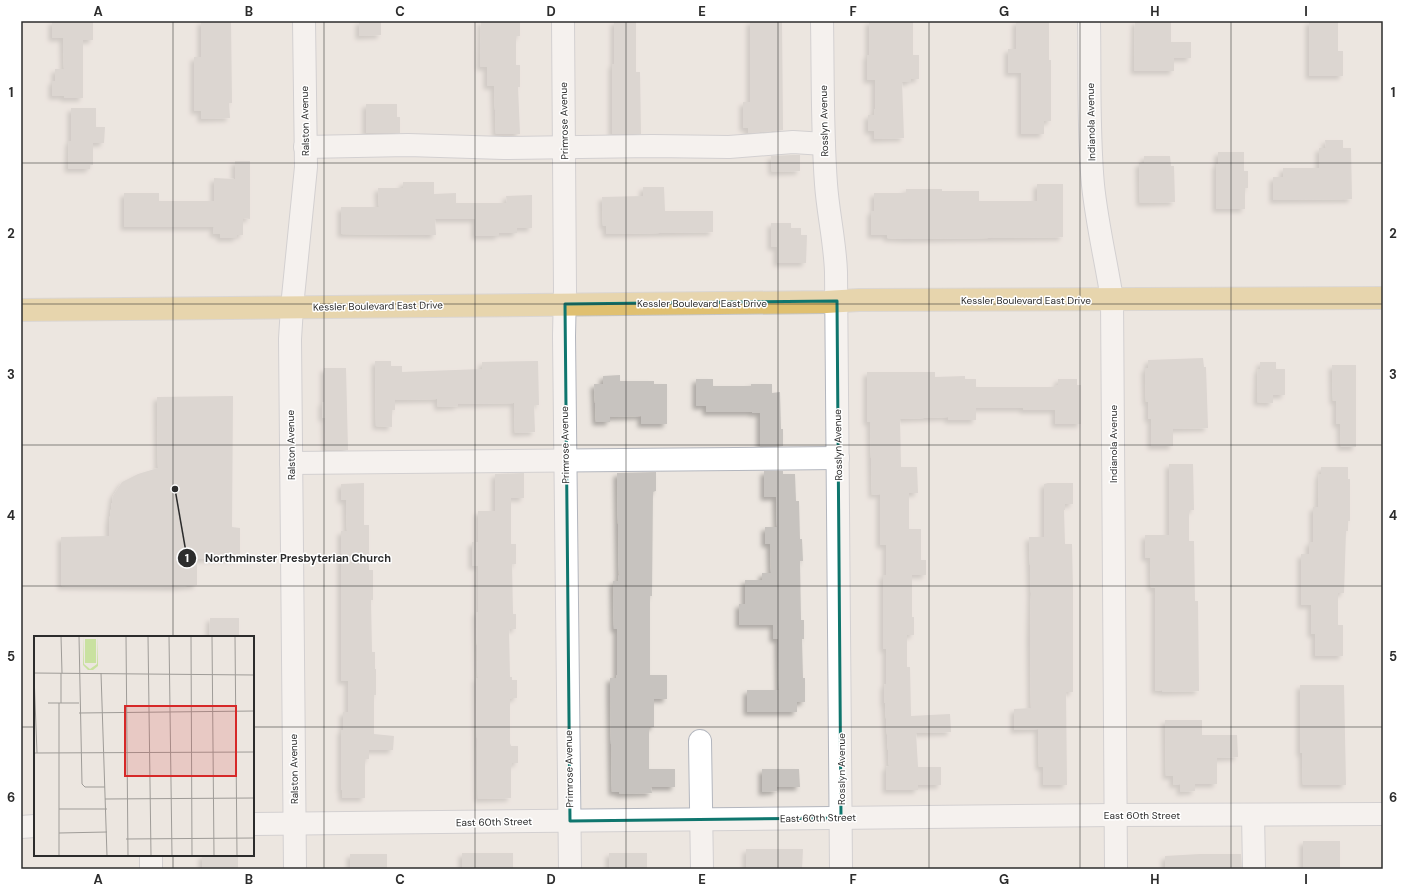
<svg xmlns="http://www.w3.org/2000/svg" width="1404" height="890" font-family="'DM Sans',sans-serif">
	<defs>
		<filter id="shadow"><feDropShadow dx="-3.5" dy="3.5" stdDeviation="2" flood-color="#0004"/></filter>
	</defs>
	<rect width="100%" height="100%" fill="#ece6e0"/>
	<g fill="#c7c3bf" filter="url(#shadow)">
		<path d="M52,21H93V40H83V98H64V96H52V81H55V69H64L63,38H52Z"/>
		<path d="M201,21H231L232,103H229L230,118L201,119V111H194V57H201Z"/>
		<path d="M359,21H381V35L359,36Z"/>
		<path d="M481,21L520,22V36H516V65H520V87H518L520,134H496L494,86H487V67H480Z"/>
		<path d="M614,21H636V72H640L641,134H612V64H614Z"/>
		<path d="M750,21H782L783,130L748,133V128H743V102H750Z"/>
		<path d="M869,21H913V55H919V79H911V82H902L904,138L874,139V131H868V115H874V109H875V80H867V55H869Z"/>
		<path d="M1016,21H1049V60H1051V121H1044V134H1021V73H1008V49H1016Z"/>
		<path d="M1135,21H1171V42H1191V58H1174V71H1134Z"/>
		<path d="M1309,21H1338V51H1343V76H1309Z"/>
		<path d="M366,104H397V117H400V133H366Z"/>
		<path d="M71,108H96V127H105L104,143H93V165H90V169H68L69,141H71Z"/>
		<path d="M1325,140H1343V148H1351L1352,199L1273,200V177H1283V168H1319V148H1326Z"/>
		<path d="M1218,152H1244V171H1248V188H1245V209H1216V164H1218Z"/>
		<path d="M793,155H800V171L772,172L771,156Z"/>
		<path d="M1144,156H1170L1171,166H1174L1175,202L1140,203L1139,163H1144Z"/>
		<path d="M235,161H250V219L243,218V235H237V238H220V234H213L214,227H124V193H159V201H214V178L235,179Z"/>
		<path d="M403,182H434V194L456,193V203H507L506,196L532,195V228H517V233H499V236H475V219H435L436,235L341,234V207H379L378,188H403Z"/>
		<path d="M1037,184H1063V237L907,239L887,238V235H871V211H874V193H906V189H942V191H979V201H1037Z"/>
		<path d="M643,187H664L665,211H713V232L606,234V226H603L602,197L643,196Z"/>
		<path d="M771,223H791V228H801V235H807L806,263H777V247H771Z"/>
		<path d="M1203,358L1204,367H1206L1208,428L1173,429V446H1151V419H1148V402H1146L1145,368H1148V360Z"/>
		<path d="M375,361H391V366H402V372L482,369V362L538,361L539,405H534L535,432L515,433L514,403L458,404V406L438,407L437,399L395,400V410H392V427L376,426Z"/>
		<path d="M1260,362H1276V369H1285V395H1273V403L1257,402L1258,369H1260Z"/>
		<path d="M1332,365H1356V447H1341L1340,424H1336V401H1333Z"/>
		<path d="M324,368H346L348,450H326L325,418H322V402H324Z"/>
		<path d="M867,372H935V377L965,376V379H976V387H1055V385H1058V379H1077V385H1081V424H1055V410H1023V408H976V420H948V417L900,419L901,467H917L918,493H909V529H921V560H926V575H912V617H914V635H907V667H910L911,716L950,714L951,732L916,733L918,767H941V785H918V790H886V767L889,766L885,703H884V685L886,684V649H883V575H886V545H880V494L872,495L870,422H867Z"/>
		<path d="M620,375V381H654V384H667V424H641V416L610,417V422H596L594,384H603V376Z"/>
		<path d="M696,379H713V386H751V384H772V393L780,392L781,429H783V446H760V413H752V412H706V406H696Z"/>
		<path d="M233,396L232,527L240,528V558L197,559V585L176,587L61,586V537L109,536V523L113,496L122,482L138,474L158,468L157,397Z"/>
		<path d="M1169,464H1193L1194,510H1189V541H1194L1195,601H1198L1199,691L1162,692V690L1155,691V588H1151L1150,558H1145V535H1169Z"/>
		<path d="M1321,467H1348V479H1350V521H1348V531H1346L1344,593H1338V625H1343V656H1315V634H1311V605H1301V554H1309V542H1313V507H1318L1319,474H1321Z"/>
		<path d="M764,471H783V474H795L796,501H799L800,539H802L803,561H800L801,620H804V639H802L803,678H805V702H797V712H747V690H779L778,639H773V625H739V604H745V580H762V573H771L770,544H765V527H777L776,497H764Z"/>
		<path d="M656,472V491L653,492L652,596H650V675H667V699H654V727H649V769H675V787H651L652,793L619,794V792H612L610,696V678H616L617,675V629H614L613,581H618L619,575L617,473Z"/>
		<path d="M524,473V498H511V544H516V564H512L513,614H516V629H510L509,632L510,677H512V680H517V698H512V699H510V743L511,746H518V763H512V766H511V798L478,799L476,678H478L476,612H478V566H472V542H478V511H495V474Z"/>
		<path d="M364,483V525H369V570H373V600H371L372,652H375V669H376V695H374V734L394,736L393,750H369V759H365V798H342V790H341V730H343V712H348V681H341V531H347L346,500H341V484Z"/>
		<path d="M1048,483H1073V504H1065V510H1064L1065,544H1072L1073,590V692H1066L1067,785H1043V767H1039L1038,729L1014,730V709L1031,708L1030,637L1031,594L1029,537H1044V484Z"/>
		<path d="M210,618H239V637H209Z"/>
		<path d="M1300,685H1344L1346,785H1303L1302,753H1300Z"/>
		<path d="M1165,720H1202V735H1237L1238,757L1217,758V784H1195V791L1180,792V784L1173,785V776H1166Z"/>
		<path d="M762,769H799L800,787H777V791L762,792Z"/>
		<rect x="1303" y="841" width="37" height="27"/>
		<path d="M746,849H803L802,869H746Z"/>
		<rect x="462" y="853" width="51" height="16"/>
		<rect x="609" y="853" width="38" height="16"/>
		<rect x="350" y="854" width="37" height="15"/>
		<path d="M1200,854H1241L1242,869H1165V856Z"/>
		<rect x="202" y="855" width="36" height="14"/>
	</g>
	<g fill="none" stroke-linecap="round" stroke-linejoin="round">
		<g stroke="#b3b6be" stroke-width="24">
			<g id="minor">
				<path d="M563,21L565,290L564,336L570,869"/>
				<path d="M822,21C823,75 822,130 826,184C828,213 835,242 836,272L841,869"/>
				<path d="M1089,21C1090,76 1088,131 1093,185C1097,224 1106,261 1112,299L1116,869"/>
				<path d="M305,147L408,145L504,148L652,146L729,147L793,142L824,144"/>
				<path d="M291,463L838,458"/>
				<path d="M700,741L702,869"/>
				<path d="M1253,815L1254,869"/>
				<path d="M253,824L1116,815L1383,814"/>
				<path d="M21,827L35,826"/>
				<path d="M151,855V869"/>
				<path d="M295,869L290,339L292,307L306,167L304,21"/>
			</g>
		</g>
		<g stroke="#c4c4c4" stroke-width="24">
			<path id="major" d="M21,310L826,302L859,300L1383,298"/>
		</g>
		<use href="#minor" stroke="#fff" stroke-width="22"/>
		<use href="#major" stroke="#e0c070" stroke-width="22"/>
	</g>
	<path d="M0 0H1404V890H0ZM837,301L841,818L570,821L565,304Z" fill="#ece6e0" fill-opacity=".55" fill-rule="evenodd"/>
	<path fill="none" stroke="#0f766e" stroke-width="3" stroke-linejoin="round" d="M837,301L841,818L570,821L565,304Z"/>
	<path fill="none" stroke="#2c2c2c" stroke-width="1" stroke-opacity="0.55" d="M173,21V637M324,21V869M475,21V869M626,21V869M778,21V869M929,21V869M1080,21V869M1231,21V869M21,163H1383M21,304H1383M21,445H1383M21,586H1383M21,727H35M253,727H1383M173,855V869"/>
	<g text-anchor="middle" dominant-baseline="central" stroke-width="3" stroke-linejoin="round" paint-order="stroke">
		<g font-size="10" fill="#2c2c2c" stroke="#fff">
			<text transform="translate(305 121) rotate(-91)">Ralston Avenue</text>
			<text transform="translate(564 121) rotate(-91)">Primrose Avenue</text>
			<text transform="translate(824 121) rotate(-91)">Rosslyn Avenue</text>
			<text transform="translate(1091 122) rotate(-91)">Indianola Avenue</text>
			<text x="1026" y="300">Kessler Boulevard East Drive</text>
			<text x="702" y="303">Kessler Boulevard East Drive</text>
			<text transform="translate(378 306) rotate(-1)">Kessler Boulevard East Drive</text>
			<text transform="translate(1113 444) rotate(-90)">Indianola Avenue</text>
			<text transform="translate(291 445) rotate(-91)">Ralston Avenue</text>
			<text transform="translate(565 445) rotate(-91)">Primrose Avenue</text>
			<text transform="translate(838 445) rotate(-91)">Rosslyn Avenue</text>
			<text transform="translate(294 769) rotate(-91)">Ralston Avenue</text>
			<text transform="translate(569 769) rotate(-91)">Primrose Avenue</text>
			<text transform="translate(841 769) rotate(-90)">Rosslyn Avenue</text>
			<text x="1142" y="815">East 60th Street</text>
			<text transform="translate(818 818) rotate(-1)">East 60th Street</text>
			<text transform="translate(494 822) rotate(-1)">East 60th Street</text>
		</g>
	</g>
	<g transform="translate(34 636)">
		<rect width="220" height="220" fill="#ece6e0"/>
		<path d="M49,0L50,28L56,33L63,28L64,0V30L59,34H54L49,29ZM51,3H62V27H51Z" fill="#c9e1a0"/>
		<path fill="none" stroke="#9f9c98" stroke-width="1" d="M27,0L28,37M45,0L48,148L51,151H71M92,0L94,220M114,0L117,220M135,0L138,220M157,0L158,220M178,0L180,220M201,0L203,220M0,37L220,39M27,37V67M67,37L73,220M0,39L3,117M14,67H45M25,67V220M45,77L220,75M0,117L220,116M71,163L220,162M25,173H73M25,197L73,196M92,203L220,202"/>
		<path fill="#d62828" fill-opacity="0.15" stroke="#d62828" stroke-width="2" d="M91,70H202V140H91Z"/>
		<rect width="220" height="220" fill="none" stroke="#2c2c2c" stroke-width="2"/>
	</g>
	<path fill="none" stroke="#2c2c2c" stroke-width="1.5" d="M175 489L187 558"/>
	<g fill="#2c2c2c" stroke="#fff" stroke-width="1.5">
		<circle cx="175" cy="489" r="4"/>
		<circle cx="187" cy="558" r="10"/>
	</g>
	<g font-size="12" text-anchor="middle" font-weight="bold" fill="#fff">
		<text x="187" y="562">1</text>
	</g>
	<g font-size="11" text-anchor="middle" font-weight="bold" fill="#2c2c2c" stroke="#fff" stroke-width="3" stroke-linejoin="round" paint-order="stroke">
		<text x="298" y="562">Northminster Presbyterian Church</text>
	</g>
	<rect width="1404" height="890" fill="none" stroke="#ffffff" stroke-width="44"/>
	<rect x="22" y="22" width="1360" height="846" fill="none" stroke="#2c2c2c" stroke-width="1.5"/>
	<g font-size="13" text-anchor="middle" font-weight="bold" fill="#2c2c2c">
		<text x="98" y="16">A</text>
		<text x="249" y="16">B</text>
		<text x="400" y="16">C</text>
		<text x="551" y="16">D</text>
		<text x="702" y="16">E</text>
		<text x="853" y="16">F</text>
		<text x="1004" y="16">G</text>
		<text x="1155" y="16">H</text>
		<text x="1306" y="16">I</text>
		<text x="11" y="97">1</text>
		<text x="1393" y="97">1</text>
		<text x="11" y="238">2</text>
		<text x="1393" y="238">2</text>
		<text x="11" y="379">3</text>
		<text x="1393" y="379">3</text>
		<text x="11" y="520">4</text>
		<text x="1393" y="520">4</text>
		<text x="11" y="661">5</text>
		<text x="1393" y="661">5</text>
		<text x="11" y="802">6</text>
		<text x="1393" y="802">6</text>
		<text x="98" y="884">A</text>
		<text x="249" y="884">B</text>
		<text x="400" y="884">C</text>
		<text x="551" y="884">D</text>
		<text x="702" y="884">E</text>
		<text x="853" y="884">F</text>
		<text x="1004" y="884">G</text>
		<text x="1155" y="884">H</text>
		<text x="1306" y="884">I</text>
	</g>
</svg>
